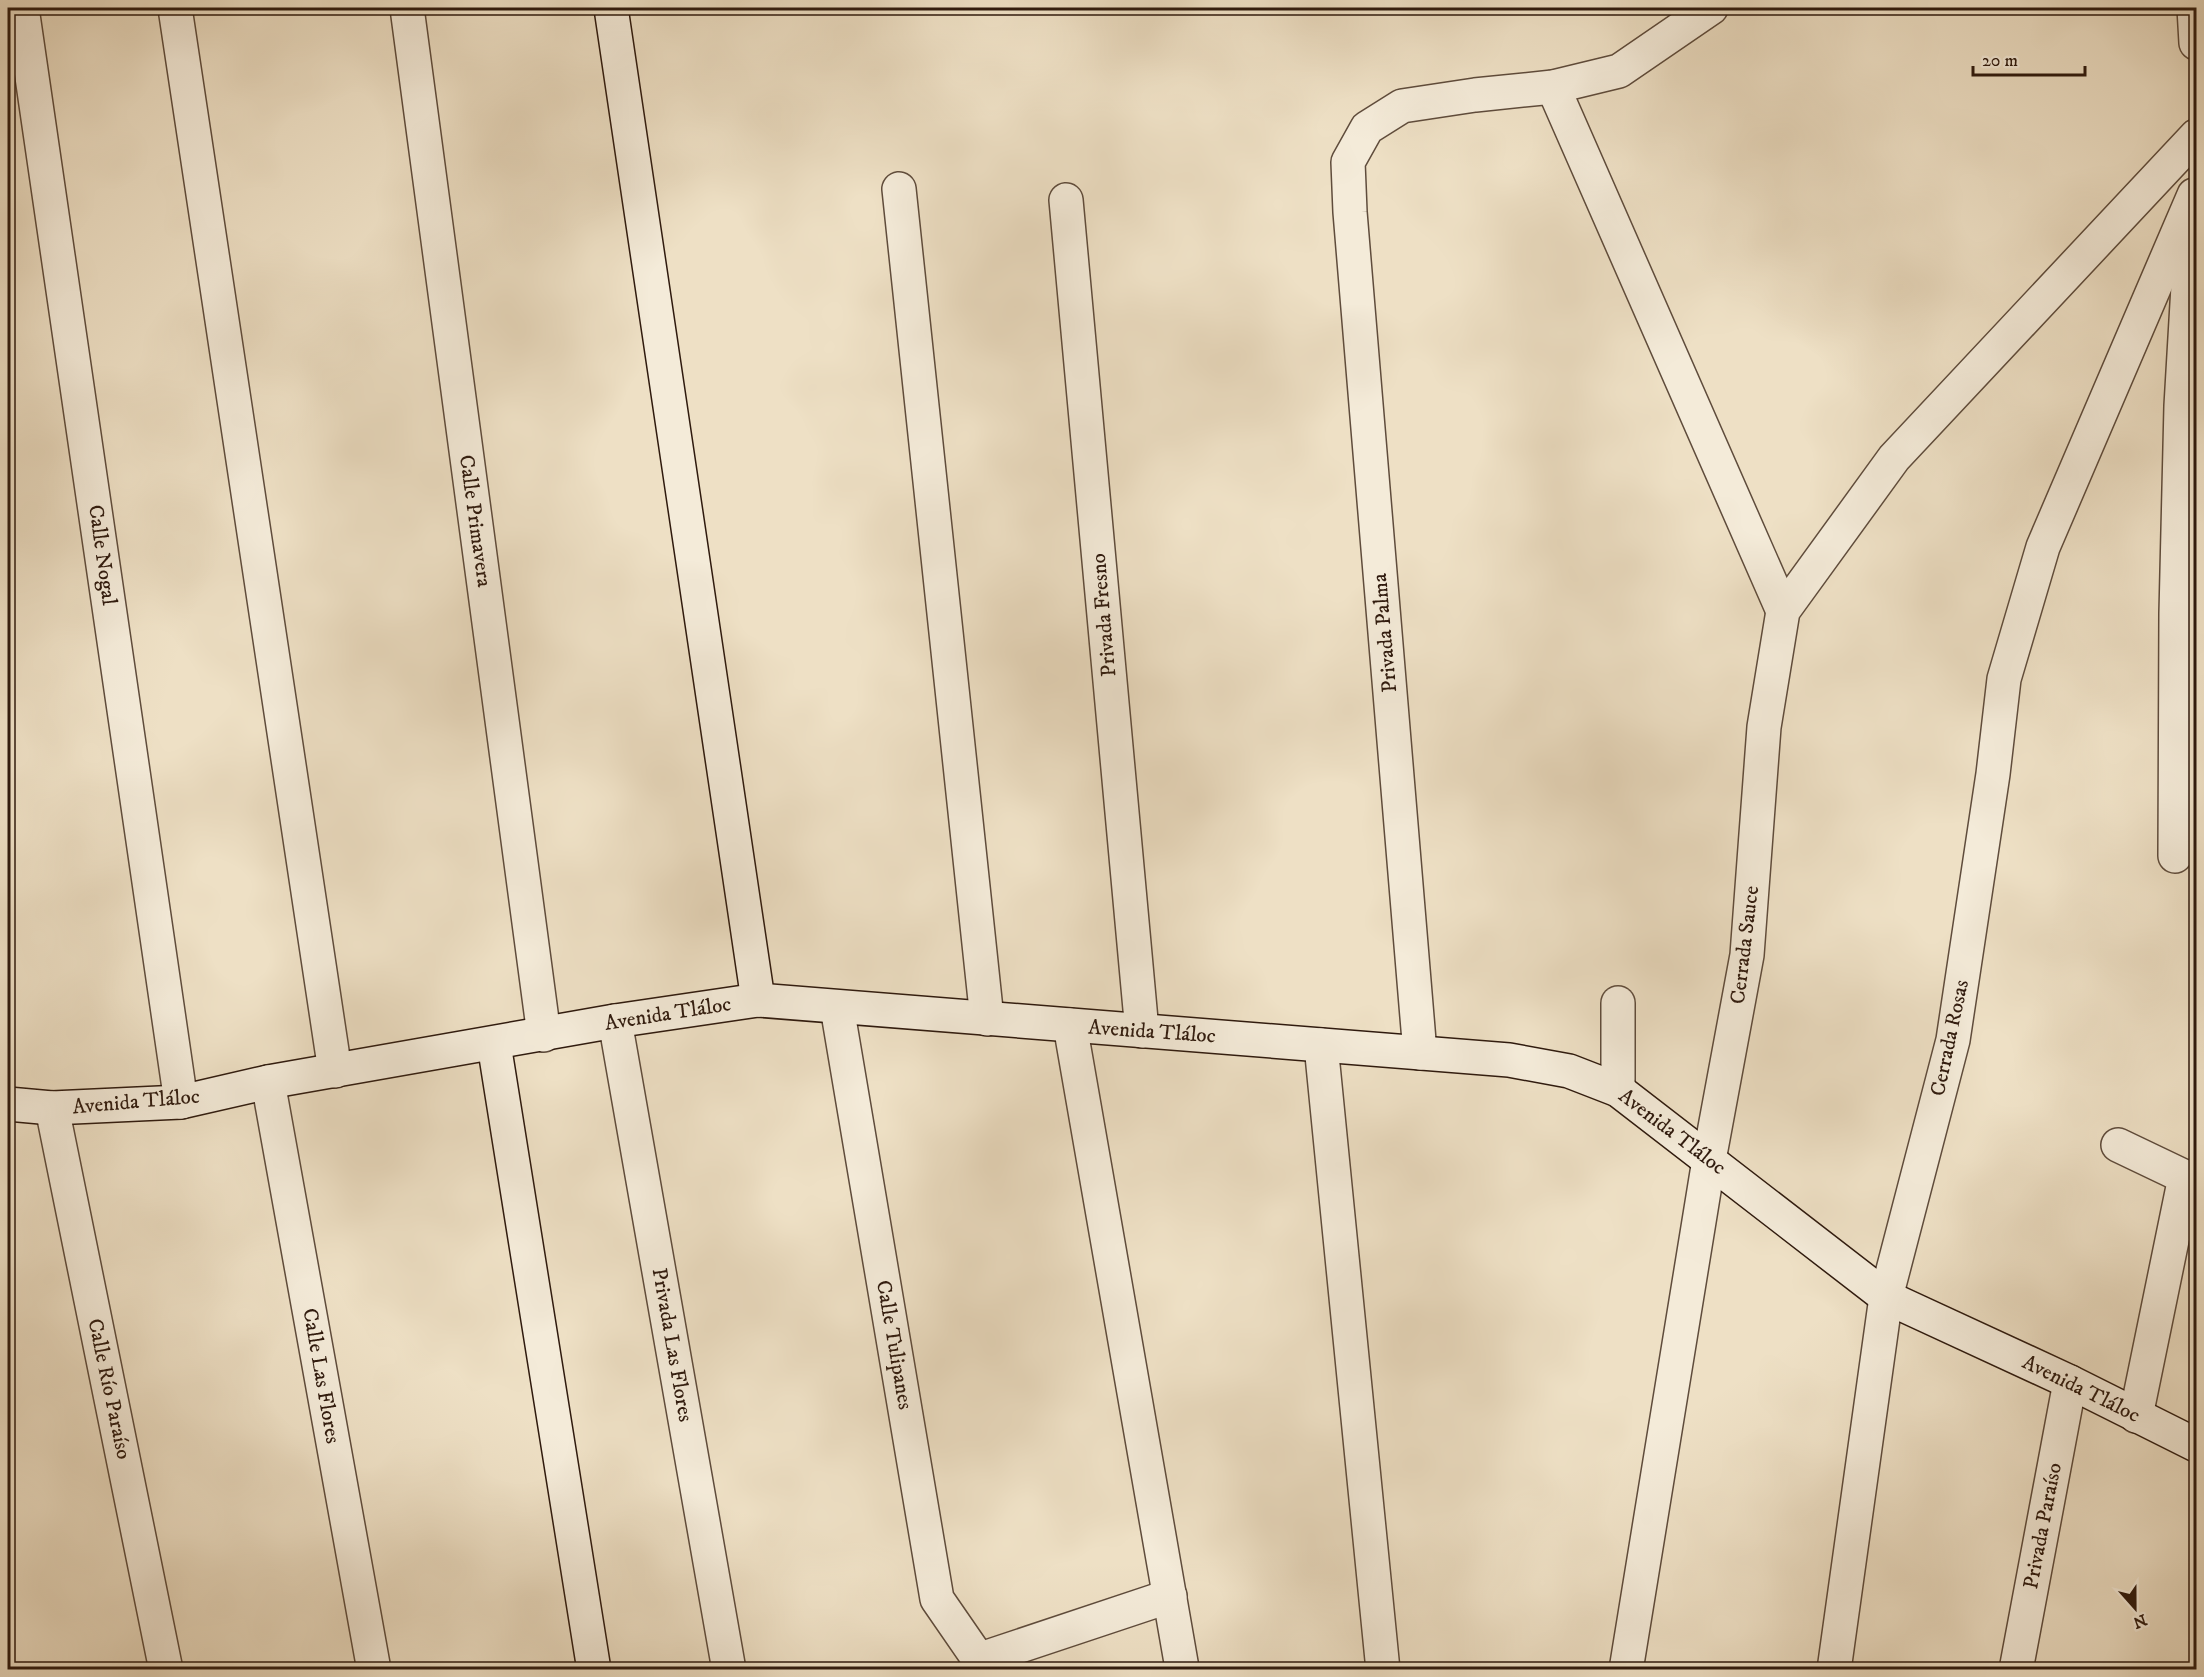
<svg xmlns="http://www.w3.org/2000/svg" width="2204" height="1677" font-family="'IM FELL DW Pica',serif">
	<rect width="100%" height="100%" fill="#eee0c5"/>
	<filter id="stains"><feTurbulence type="fractalNoise" baseFrequency=".00333" numOctaves="4"/><feColorMatrix values="0 0 0 0 .2 0 0 0 0 .09 0 0 0 0 .02 0 0 0 .5 -.17"/></filter>
	<radialGradient id="worn" r=".72"><stop offset=".6" stop-color="#630" stop-opacity="0"/><stop offset="1" stop-color="#630" stop-opacity=".3"/></radialGradient>
	<g fill="none" stroke-linecap="round" stroke-linejoin="round">
		<g stroke="#5f4c3c" stroke-width="36">
			<g id="street">
				<path d="M22,8L181,1102"/>
				<path d="M175,8L335,1071"/>
				<path d="M407,8L544,1035"/>
				<path d="M2194,8L2196,43"/>
				<path d="M1553,87L1783,611"/>
				<path d="M899,189L987,1019"/>
				<path d="M1066,200L1142,1031"/>
				<path d="M2175,856L2176,613L2181,406L2192,218"/>
				<path d="M1618,1003V1090"/>
				<path d="M837,1007L937,1599L986,1670"/>
				<path d="M615,1021L729,1670"/>
				<path d="M1070,1025L1182,1668"/>
				<path d="M1321,1045L1383,1670"/>
				<path d="M1420,1053L1350,212L1348,162L1367,128L1402,106L1475,95L1553,87L1619,71L1711,8"/>
				<path d="M268,1082L374,1670"/>
				<path d="M52,1108L166,1670"/>
				<path d="M2118,1145L2185,1177L2196,1178"/>
				<path d="M2136,1416L2185,1177"/>
				<path d="M978,1660L1170,1596"/>
				<path d="M1626,1670L1709,1160L1747,955L1764,727L1783,611L1894,458L2196,136"/>
				<path d="M1834,1670L1886,1297L1953,1040L1993,774L2004,679L2043,547L2194,195"/>
				<path d="M2016,1670L2070,1382"/>
			</g>
		</g>
		<g stroke="#2f1a0e" stroke-width="36">
			<g id="secondary">
				<path d="M611,8L758,1000"/>
				<path d="M494,1044L594,1670"/>
				<path d="M8,1104L52,1108L181,1102L268,1082L615,1021L758,1000L1509,1060L1569,1071L1618,1090L1886,1297L2070,1382L2196,1445"/>
			</g>
		</g>
		<use href="#street" stroke="#f4ebd9" stroke-width="33"/>
		<use href="#secondary" stroke="#f4ebd9" stroke-width="33"/>
	</g>
	<g text-anchor="middle" dominant-baseline="central" stroke-width="5" stroke-linejoin="round" paint-order="stroke">
		<g font-size="21" fill="#2f1a0e" stroke="#f4ebd9">
			<text transform="translate(475 521) rotate(82)">Calle Primavera</text>
			<text transform="translate(102 555) rotate(82)">Calle Nogal</text>
			<text transform="translate(1104 615) rotate(-95)">Privada Fresno</text>
			<text transform="translate(1385 633) rotate(-95)">Privada Palma</text>
			<text transform="translate(1745 945) rotate(-83)">Cerrada Sauce</text>
			<text transform="translate(668 1014) rotate(-9)">Avenida Tláloc</text>
			<text transform="translate(1152 1032) rotate(4)">Avenida Tláloc</text>
			<text transform="translate(1950 1038) rotate(-78)">Cerrada Rosas</text>
			<text transform="translate(136 1102) rotate(-5)">Avenida Tláloc</text>
			<text transform="translate(1672 1132) rotate(37)">Avenida Tláloc</text>
			<text transform="translate(672 1345) rotate(80)">Privada Las Flores</text>
			<text transform="translate(894 1345) rotate(80)">Calle Tulipanes</text>
			<text transform="translate(321 1376) rotate(80)">Calle Las Flores</text>
			<text transform="translate(109 1389) rotate(78)">Calle Río Paraíso</text>
			<text transform="translate(2081 1389) rotate(26)">Avenida Tláloc</text>
			<text transform="translate(2043 1526) rotate(-79)">Privada Paraíso</text>
		</g>
	</g>
	<rect width="2204" height="1677" fill="none" stroke="#eee0c5" stroke-width="30"/>
	<rect x="9" y="9" width="2186" height="1659" fill="none" stroke="#2f1a0e" stroke-width="3"/>
	<rect x="15" y="15" width="2174" height="1647" fill="none" stroke="#2f1a0e" stroke-width="1.5"/>
	<g transform="translate(2135 1608) rotate(159)" stroke="#f4ebd9" stroke-width="4.5" paint-order="stroke">
	<path d="M0-4.5L10 22L0 15L-10 22Z" fill="#2f1a0e"/>
	<text y="-9" font-size="16" font-weight="bold" text-anchor="middle" fill="#2f1a0e">N</text>
	</g>
	<path d="M1973 66v9h112v-9" fill="none" stroke="#2f1a0e" stroke-width="3"/>
	<text x="1982" y="66" font-size="18" fill="#2f1a0e" stroke="#f4ebd9" stroke-width="4.5" paint-order="stroke">20 m</text>
	<rect width="100%" height="100%" filter="url(#stains)"/>
	<rect width="100%" height="100%" fill="url(#worn)"/>
</svg>
